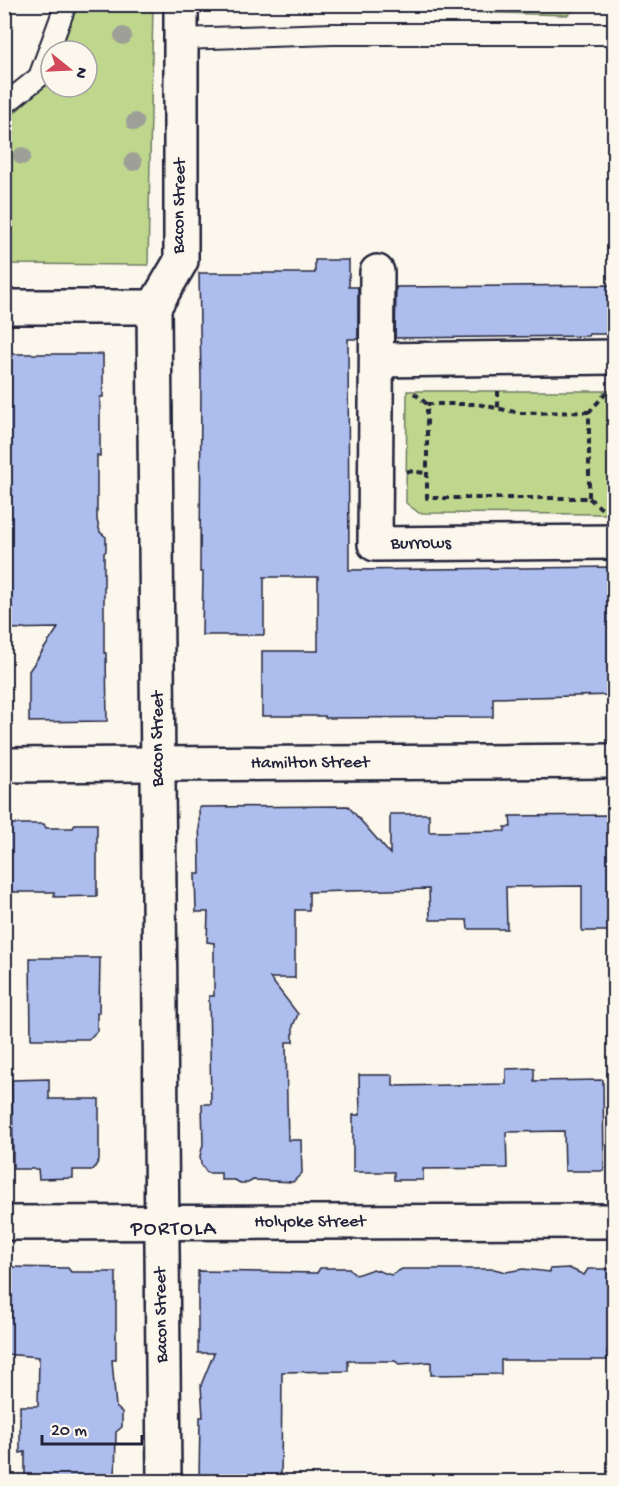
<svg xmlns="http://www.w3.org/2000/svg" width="619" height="1486" font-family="'Gochi Hand',sans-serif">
	<rect width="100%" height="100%" fill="#fbf7ec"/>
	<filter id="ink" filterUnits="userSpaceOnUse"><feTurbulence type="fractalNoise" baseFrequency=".0167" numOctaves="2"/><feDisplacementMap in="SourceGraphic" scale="12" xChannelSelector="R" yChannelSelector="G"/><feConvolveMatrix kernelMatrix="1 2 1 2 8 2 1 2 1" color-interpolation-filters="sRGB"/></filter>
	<g filter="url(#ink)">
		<g fill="#bfd78d" stroke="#707c64" stroke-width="1.5">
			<path d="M205,4H582V5L567,15Z"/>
			<path d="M74,5H153L148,265L5,264V122L42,87L51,70V87H87V51H57Z"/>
			<path d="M407,391H611L610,514L419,513L406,503Z"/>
		</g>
		<g fill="#adbded" stroke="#22223b" stroke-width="1.5">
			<path d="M315,260H349V287H358V339H348L349,570L615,567V695L493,698V717L325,718V716H262V651H318V577H264V635H202L203,572H200L201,379L199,273H315Z"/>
			<path d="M615,285V334H589L588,336L395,338L396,287Z"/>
			<path d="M4,354H103V397H100V456L97,455V520L100,532L106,537V551L104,553V653H106L107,721L29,722V671L58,628L4,629V492H9V398H4Z"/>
			<path d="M348,806L390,854V814H429V832L505,831V827H511L510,816L615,815V931H582V886L506,887L507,929H468L467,920H430L429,889L309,892V910H295V978H270L298,1014L293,1026V1042H286L287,1103L288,1140H301L302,1173L293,1182L253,1180L248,1183H240L235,1180H221V1173H207L201,1164L200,1156L203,1145L202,1104H211L209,996H214V943L207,942L208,912H196L195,874H200L199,807Z"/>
			<path d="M4,824H44L46,828H73L75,824H97V896L54,897V892H4Z"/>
			<path d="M30,958H100L99,1013H97V1031L89,1039H31Z"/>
			<path d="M534,1068V1081L603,1080L604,1171H565L564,1131L506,1132L507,1168L423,1169V1180H394V1172H353V1115H360L359,1075H393V1086L506,1084V1069Z"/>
			<path d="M49,1079V1099H99V1160L93,1170H73V1178L39,1179L38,1169H13L12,1080Z"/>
			<path d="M4,1267L68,1268L71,1272H116V1360H112L116,1407L122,1412V1427L116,1432L115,1482H25V1452L20,1453V1406H38L39,1357L4,1354Z"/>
			<path d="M320,1268H349L356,1275L373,1269L391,1275L402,1269H494L506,1272L523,1269L550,1272V1269L569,1268L584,1275L588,1269H615V1350H607V1360H501V1374L431,1375V1362L399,1364L395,1361H348V1371L282,1372L281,1482H199L200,1417H203L201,1385L214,1353H198V1271L317,1273Z"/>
		</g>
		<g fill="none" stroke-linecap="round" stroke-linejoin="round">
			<g stroke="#22223b" stroke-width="24">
				<g id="lane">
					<path d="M181,39L333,34H614"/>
					<path d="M4,105L39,77L66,4"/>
				</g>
			</g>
			<g stroke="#22223b" stroke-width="38">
				<g id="street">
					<path id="s1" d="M377,272L375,544L614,542"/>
					<path d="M4,307H154"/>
					<path d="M377,360L614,357"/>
					<path id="s2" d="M4,765L614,761"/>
					<path id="s3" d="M4,1223L614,1221"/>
					<path d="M164,1482L154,307L181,261V4"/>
				</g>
			</g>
			<g stroke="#22223b" stroke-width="4" stroke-dasharray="6 4.5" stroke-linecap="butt">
				<path d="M498,391V408"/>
				<path d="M414,393L427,404"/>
				<path d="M589,412L520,413L477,404H427V498H589V412L609,390"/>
				<path d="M407,471L427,473"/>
				<path d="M589,498L602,509"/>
			</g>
			<use href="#lane" stroke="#fbf7ec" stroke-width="20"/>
			<use href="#street" stroke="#fbf7ec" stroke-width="33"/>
		</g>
		<g fill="#9ea098">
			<circle cx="123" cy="36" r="9"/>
			<circle cx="135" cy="122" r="9"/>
			<circle cx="22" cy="156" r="9"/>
			<circle cx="133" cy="162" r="9"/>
		</g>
	</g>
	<g text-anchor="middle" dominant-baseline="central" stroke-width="5" stroke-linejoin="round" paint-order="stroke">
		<g font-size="18" fill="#22223b" stroke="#fbf7ec">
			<text transform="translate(180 206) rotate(-89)">Bacon Street</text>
			<text stroke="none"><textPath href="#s1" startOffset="318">Burrows</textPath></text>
			<text transform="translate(158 739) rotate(-90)">Bacon Street</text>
			<text stroke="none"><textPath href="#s2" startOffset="306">Hamilton Street</textPath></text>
			<text stroke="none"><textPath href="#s3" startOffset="306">Holyoke Street</textPath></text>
			<text transform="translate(162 1315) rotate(-91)">Bacon Street</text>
		</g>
		<g font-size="21" letter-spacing="1.5" fill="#22223b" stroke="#fbf7ec">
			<text x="174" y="1230">PORTOLA</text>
		</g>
	</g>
	<rect width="619" height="1486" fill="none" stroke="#fbf7ec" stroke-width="24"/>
	<rect x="12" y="12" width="595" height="1462" fill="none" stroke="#22223b" stroke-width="2" filter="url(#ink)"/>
	<g transform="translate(69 69) rotate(108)"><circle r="28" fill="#fbf7ec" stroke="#a4a2a5" stroke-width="1.5"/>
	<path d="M0-4.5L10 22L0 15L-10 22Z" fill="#d1495b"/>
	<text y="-9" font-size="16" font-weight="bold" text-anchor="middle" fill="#22223b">N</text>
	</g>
	<path d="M42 1435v9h100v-9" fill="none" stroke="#22223b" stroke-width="3"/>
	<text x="51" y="1435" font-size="18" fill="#22223b" stroke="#fbf7ec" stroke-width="4.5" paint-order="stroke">20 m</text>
</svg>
